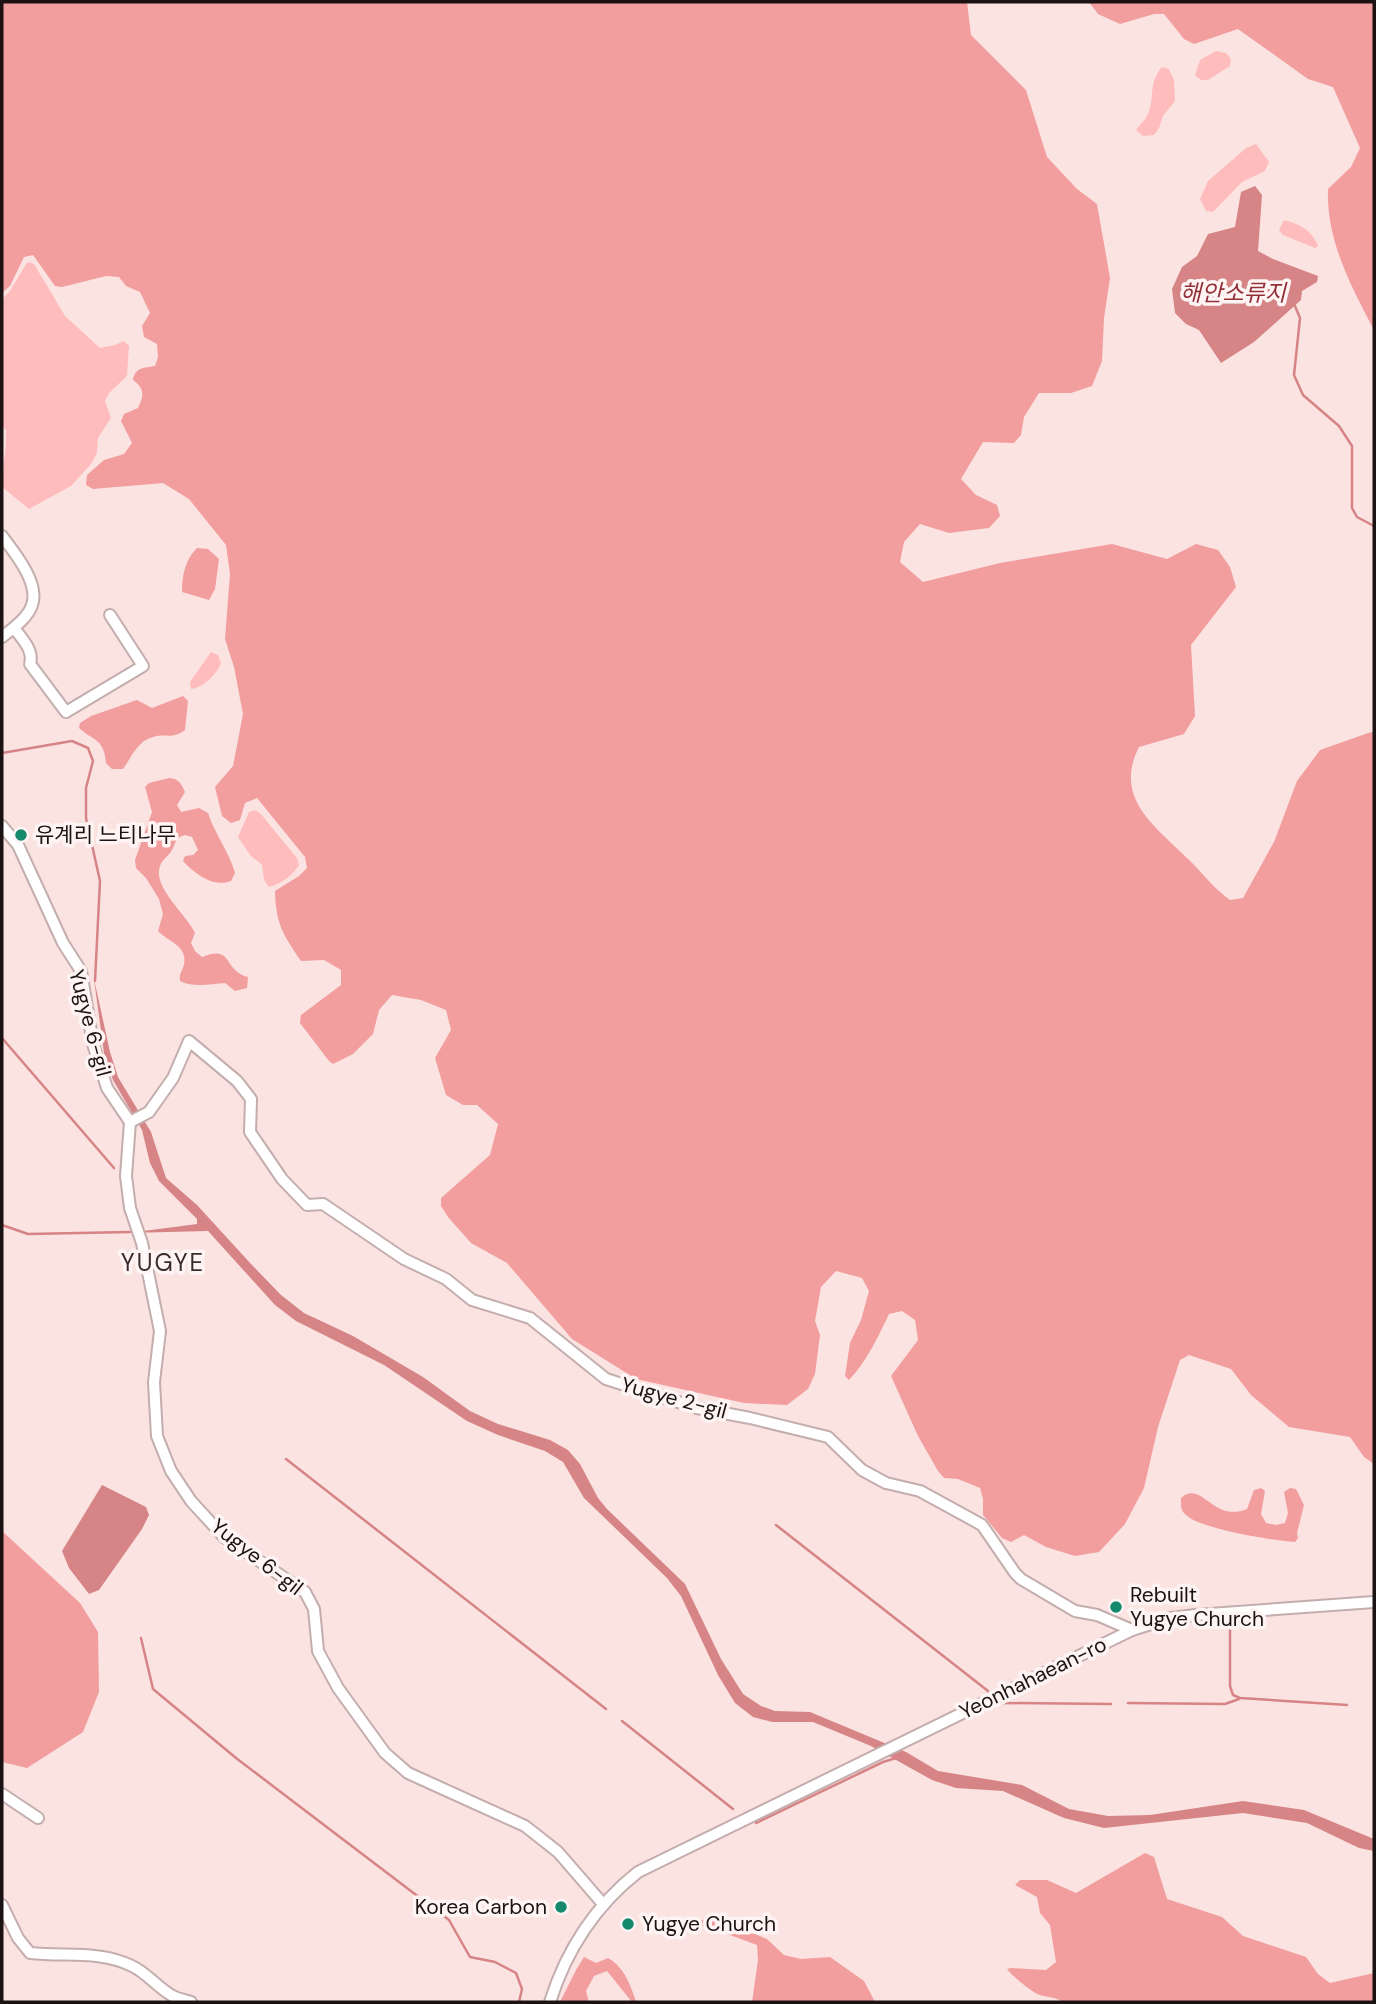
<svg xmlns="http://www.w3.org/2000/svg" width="1376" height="2004" font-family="'DM Sans','Noto Sans KR',sans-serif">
	<rect width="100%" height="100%" fill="#fbe3e2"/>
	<g fill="#febdbc">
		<path d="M1216,51L1226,53L1231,59L1230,66L1208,80H1201L1195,75L1200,60Z"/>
		<path d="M1162,67L1169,69L1174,80L1175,101L1163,116L1159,128L1154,135L1143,136L1136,130C1140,124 1147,119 1149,111C1155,94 1148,84 1162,67Z"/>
		<path d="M1256,144L1269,162L1265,171L1242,182L1213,212L1206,211L1200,199L1208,181L1246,148Z"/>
		<path d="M1284,220C1299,224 1312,230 1318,246L1315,248L1283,235L1279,230Z"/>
		<path d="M29,262L34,264L65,316L100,348L115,345L124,341L129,346L127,376L109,393L105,401L111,418L98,438L97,453L91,464L71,486L29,509L2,487C2,468 7,450 6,430L2,426V299L10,291L26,264Z"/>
		<path d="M211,652L218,655L221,663C217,674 203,688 191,689L190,682Z"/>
		<path d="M255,810L260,813L297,858L299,865C294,874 280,885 269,887L264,880L262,865L250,855L238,837L249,812Z"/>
	</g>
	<g fill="#f29d9e">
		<path d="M2,2H967L971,35L1026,90L1047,157L1077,189L1097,204L1110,278L1104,318L1102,361L1092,386L1071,393H1039L1024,417L1021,435L1014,443L983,442L961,479L976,495L997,505L1000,516L989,528L949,533L920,524L904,542L900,562L923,582L1000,563L1112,544L1167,559L1196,544L1218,550L1230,567L1236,587L1191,645L1195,716L1184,734L1139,747C1113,798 1155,826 1187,858C1202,872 1213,888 1230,900L1243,898L1274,842L1297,781L1320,750L1371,732L1374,733V1464L1364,1457L1350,1437L1289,1427L1251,1395L1231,1369L1189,1355L1180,1360L1158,1427L1144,1488L1125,1524L1099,1552L1075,1556L1046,1547L1024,1535L1011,1542L1002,1538L983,1515V1499L980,1488L958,1479L944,1478L938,1471L918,1436L891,1376L918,1340L915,1320L902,1311L889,1314C878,1337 867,1361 849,1380L845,1376L850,1343L861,1320L869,1291L862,1278L836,1271L821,1287L815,1321L820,1335L815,1374L808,1389L787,1405L744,1403L636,1379L572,1339L507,1263L471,1243L448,1217L441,1206V1198L490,1155L498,1124L477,1105H463L446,1095L435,1058L451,1030L446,1010L421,1000L392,995L379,1010L373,1034L353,1054L333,1064L329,1061L300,1023L301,1015L341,985V970L324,960L301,961C283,934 276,925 275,891L299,876L307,868L305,857L257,798L245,803L240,820L231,823L222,816L215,787L233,766L243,714L234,667L225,639L230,574L226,545L189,499L163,483L93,489L86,485L87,475L104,460L124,454L132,443L121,421L124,414L138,408C144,395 145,389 133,380C135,367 144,368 155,366L158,357L157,344L144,337L142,326L150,313L140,292L126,286L119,277L106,276L62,287L55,286L33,255L24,257L10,286L2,293Z"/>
		<path d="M1089,2H1374V330C1351,286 1326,240 1328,189L1351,167L1360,148L1333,87L1308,79L1238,29L1194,44L1184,39L1164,14H1154L1120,24L1098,14Z"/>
		<path d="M197,548L208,549L219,559L215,589L209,600L182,592C182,575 185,560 197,548Z"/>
		<path d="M183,696L188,701L185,730C171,740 167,733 153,737C137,741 132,757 123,769H112L106,763C104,738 93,741 79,728L80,723L91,716L137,700L152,708Z"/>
		<path d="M169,778C179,779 181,783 185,792L177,805L181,812L199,808L208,813C215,835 229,851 235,873L231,881C214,888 195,874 183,861L185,856L193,855L198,850L192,837L185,835L177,838C175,843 173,849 170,853C166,858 162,860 160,866C152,887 187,915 195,933L191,943L195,951L202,957C234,944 222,970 248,977L247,988L235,991L225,983C210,984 194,988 180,981C179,973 182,972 184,965C188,945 168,942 158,931L163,914L159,899L146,878L136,868L135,860L152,812L145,787L149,783Z"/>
		<path d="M1261,1488L1265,1491L1261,1514L1266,1523L1276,1525L1285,1523L1288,1513L1284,1492L1290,1488L1296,1489L1304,1505L1297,1533L1298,1538L1295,1542C1274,1541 1196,1528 1185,1514C1180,1509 1181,1504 1181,1498C1202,1479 1212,1523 1247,1509L1254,1490Z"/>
		<path d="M2,1531L80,1603L98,1632L99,1692L83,1732L27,1768L2,1762Z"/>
		<path d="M1145,1853L1154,1857L1167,1899L1222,1917L1243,1936L1306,1957L1318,1974L1330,1983L1374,1973V2002H1062C1054,1996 1049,1998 1040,1995C1033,1993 1012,1976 1007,1969L1011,1968L1046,1970L1056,1962L1050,1925L1040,1913L1037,1897L1015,1885L1020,1880H1047L1076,1893Z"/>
		<path d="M690,1919L723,1922L738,1932L755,1934L767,1939L784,1955L801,1959L830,1957L864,1981L875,2002H752L758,1960L757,1945L711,1928L692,1924Z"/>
		<path d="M584,1957L596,1963L608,1958C624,1967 630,1984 636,2001L632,2002L607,1971L594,1976L586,1991L589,2002H560L576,1970Z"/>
	</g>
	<g fill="#d68485">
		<path d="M1255,186L1262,195L1258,251L1273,259L1318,276L1317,282L1302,291L1301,300L1254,342L1221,363L1199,330L1186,324L1175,313L1172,289L1182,267L1197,256L1208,234L1235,227L1241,192Z"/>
		<path d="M94,979L110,1052L118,1077L151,1132L166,1178L197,1205L251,1264L281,1295L304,1313L353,1336L423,1377L470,1411L498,1424L550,1440L568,1450L580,1464L598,1498L607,1509L685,1584L721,1659L743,1694L761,1706L775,1711L810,1712L906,1752L938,1771L1022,1785L1069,1809L1108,1816L1150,1815L1243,1801L1304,1810L1374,1839V1851L1359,1848L1307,1823L1243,1813L1104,1828L1064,1818L1003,1791L956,1788L932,1780L871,1746L813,1722H772L753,1717L735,1703L718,1675L681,1596L667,1578L584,1498L563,1462L545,1451L498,1435L467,1421L384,1365L296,1321L275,1305L208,1231L128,1233L197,1224V1219L159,1181L150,1163L142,1130L113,1080L104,1053Z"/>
		<path d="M102,1485L146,1507L149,1515L142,1529L99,1590L89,1594L69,1568L62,1551Z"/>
	</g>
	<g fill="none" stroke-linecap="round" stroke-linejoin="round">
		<g stroke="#d68485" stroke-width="2.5">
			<path d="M1295,306L1300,318L1294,375L1303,395L1339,426L1352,446V508L1357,517L1374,526"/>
			<path d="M2,753L72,741L88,748L93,761L86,788V818L100,881L95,981"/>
			<path d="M2,1038L114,1168"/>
			<path d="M2,1225L28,1234L130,1232"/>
			<path d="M286,1459L606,1709"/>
			<path d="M776,1525L988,1691"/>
			<path d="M1230,1621V1686L1233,1695L1240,1698L1347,1705"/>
			<path d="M141,1638L153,1689L236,1758L449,1920L470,1957L495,1962L516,1973L522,1989L519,2002"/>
			<path d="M1003,1703L1111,1704"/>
			<path d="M1128,1703L1225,1704L1239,1699"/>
			<path d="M622,1721L733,1809"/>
			<path d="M756,1823L883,1762L896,1758"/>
		</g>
		<g stroke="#c4adad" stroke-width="14">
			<g id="minor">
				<path d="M2,536C14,552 40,583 32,605C28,618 12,629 2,637"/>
				<path d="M14,628C22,639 34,650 30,664L66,712L143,666L110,615"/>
				<path d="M2,826L18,845L63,943L81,971L93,1044L107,1088L130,1122L126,1176L130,1208L142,1243L160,1331L154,1382L157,1436L171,1471L191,1501L224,1537L305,1592L314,1609L318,1651L338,1688L385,1753L408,1773L525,1826L558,1852L603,1904"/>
				<path d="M130,1122L149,1112L173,1078L189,1041L237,1081L251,1099L250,1132L282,1179L307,1205L323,1204L404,1259L446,1279L472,1300L530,1318L606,1379L697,1408L750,1418L828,1437L862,1470L886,1483L920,1491L982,1525L1015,1573L1021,1579L1075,1611L1097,1615L1132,1630"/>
				<path d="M2,1794L38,1818"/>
				<path d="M2,1905L18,1938L30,1953C65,1957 100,1950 132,1966C147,1973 157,1987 171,1995C177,1999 185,2000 191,2002"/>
				<path d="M550,2002C566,1951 595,1906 638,1872L1132,1630L1170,1618L1196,1615L1374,1602"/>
			</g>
		</g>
		<use href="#minor" stroke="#fff" stroke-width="10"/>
	</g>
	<g fill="#14896b" stroke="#fef4f4" stroke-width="2.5">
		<circle cx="21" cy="835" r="7"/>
		<circle cx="1116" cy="1607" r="7"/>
		<circle cx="561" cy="1907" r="7"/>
		<circle cx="628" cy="1924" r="7"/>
	</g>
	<g text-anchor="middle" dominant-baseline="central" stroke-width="7" stroke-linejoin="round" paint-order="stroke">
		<g font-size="21" fill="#1b1313" stroke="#fef4f4" text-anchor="start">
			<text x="35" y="835">유계리 느티나무</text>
			<text x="1130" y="1595">Rebuilt<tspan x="1130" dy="24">Yugye Church</tspan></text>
			<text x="547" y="1907" text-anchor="end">Korea Carbon</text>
			<text x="642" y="1924">Yugye Church</text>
		</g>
		<g font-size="21" fill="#1b1313" stroke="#fef4f4">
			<text transform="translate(90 1023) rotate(75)">Yugye 6-gil</text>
			<text transform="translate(674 1398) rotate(15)">Yugye 2-gil</text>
			<text transform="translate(257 1557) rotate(38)">Yugye 6-gil</text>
			<text transform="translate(1033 1678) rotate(-26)">Yeonhahaean-ro</text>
		</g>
		<g font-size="23" font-style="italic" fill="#923038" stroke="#fef4f4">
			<text x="1233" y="293">해안소류지</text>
		</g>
		<g font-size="24" letter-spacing="2" fill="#3c2b2b" stroke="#fef4f4">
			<text x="163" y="1262">YUGYE</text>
		</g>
	</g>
	<rect width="1376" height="2004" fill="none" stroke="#1b1313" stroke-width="7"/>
</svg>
